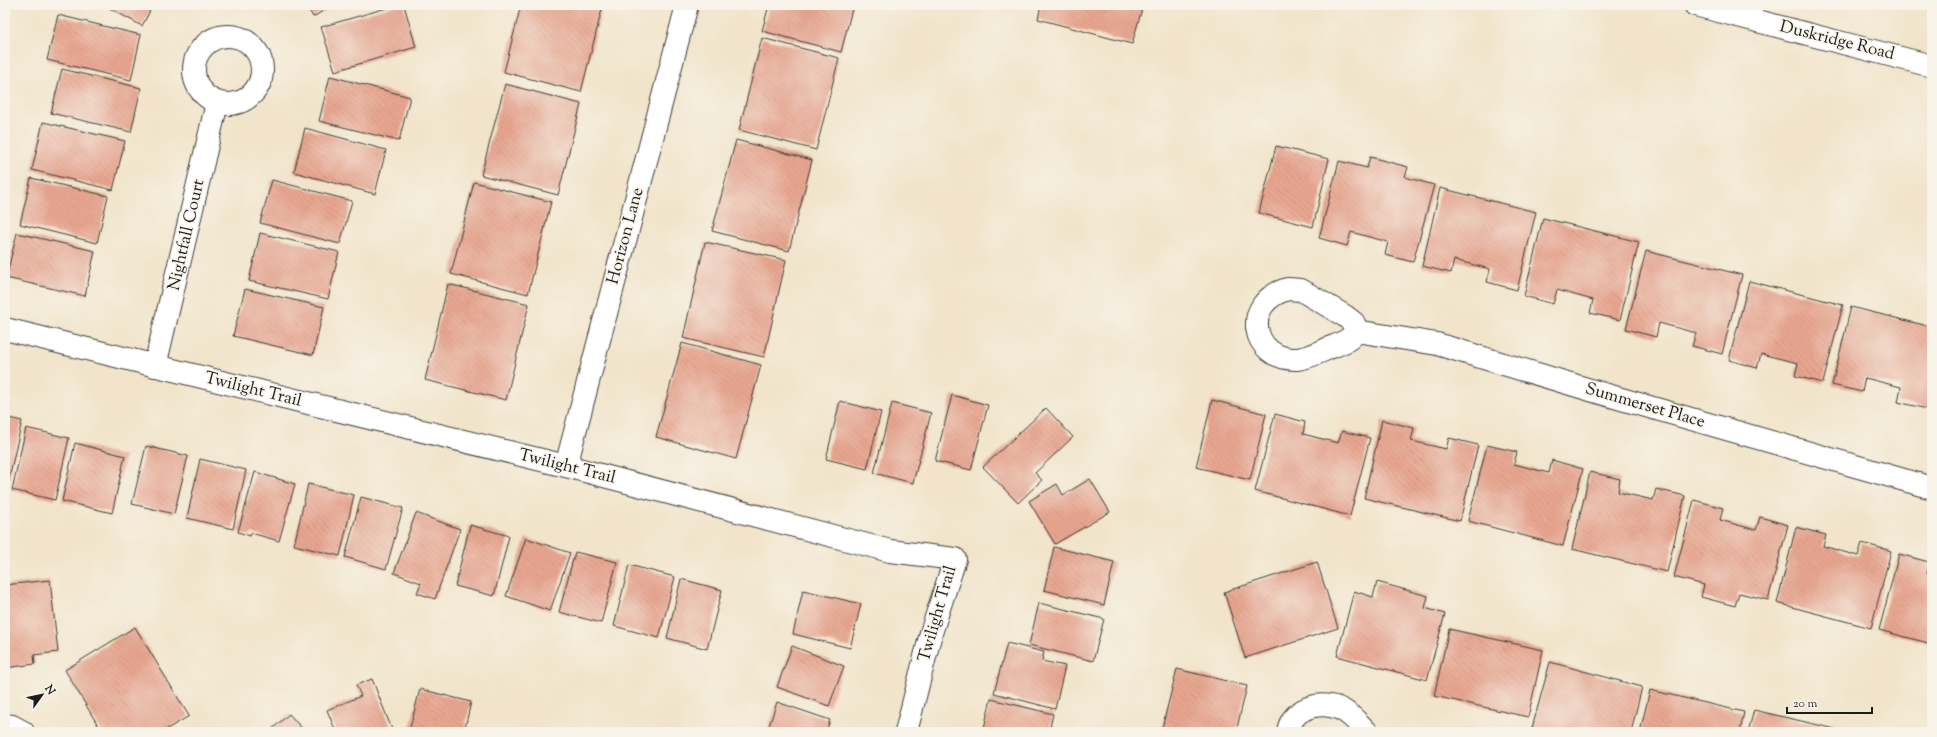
<svg xmlns="http://www.w3.org/2000/svg" width="1937" height="737" font-family="'Sorts Mill Goudy',serif">
	<defs>
		<pattern id="building-back-hatch" width="6" height="6" patternUnits="userSpaceOnUse"><rect width="6" height="6" fill="#e8a690"/><path d="M-1 5l2 2M0 0l6 6M5-1l2 2" fill="none" stroke="#c68e7c"/></pattern>
	</defs>
	<rect width="100%" height="100%" fill="#f7f3e8"/>
	<filter id="ink" filterUnits="userSpaceOnUse"><feTurbulence type="fractalNoise" baseFrequency=".025" numOctaves="2"/><feDisplacementMap in="SourceGraphic" scale="8" xChannelSelector="R" yChannelSelector="G"/><feConvolveMatrix kernelMatrix="1 2 1 2 8 2 1 2 1" color-interpolation-filters="sRGB"/></filter>
	<filter id="wash" filterUnits="userSpaceOnUse"><feTurbulence type="fractalNoise" baseFrequency=".012" numOctaves="4" result="noise"/><feDisplacementMap in="SourceGraphic" scale="16" xChannelSelector="R" yChannelSelector="G"/><feGaussianBlur stdDeviation="0.9" result="paint"/><feColorMatrix in="noise" values="0 0 0 0 0 0 0 0 0 0 0 0 0 0 0 0 0 1.4 0 .05"/><feComposite in="paint" operator="in"/></filter>
	<g filter="url(#wash)">
		<rect width="100%" height="100%" fill="#f1e4ca"/>
		<g id="blocks">
			<g fill="url(#building-back-hatch)">
				<path d="M104,5H153L142,26Z"/>
				<path d="M306,5H333L313,17Z"/>
				<path d="M397,5H404L416,47L335,71L321,27Z"/>
				<path d="M521,5H603L581,92L504,72Z"/>
				<path d="M769,5H853L841,52L762,31Z"/>
				<path d="M1041,5H1143L1132,44L1038,19Z"/>
				<path d="M58,15L141,35L131,80L47,60Z"/>
				<path d="M762,38L839,58L816,150L739,130Z"/>
				<path d="M62,69L141,88L131,132L51,113Z"/>
				<path d="M330,76L410,97L399,141L319,121Z"/>
				<path d="M505,84L581,104L558,195L481,175Z"/>
				<path d="M43,122L125,141L113,190L32,170Z"/>
				<path d="M305,128L386,150L375,194L294,172Z"/>
				<path d="M736,140L812,160L789,251L712,231Z"/>
				<path d="M1276,146L1329,159L1313,227L1259,213Z"/>
				<path d="M1370,157L1408,167L1405,177L1434,185L1413,262L1385,255L1388,242L1351,232L1347,246L1319,238L1339,161L1367,168Z"/>
				<path d="M31,178L108,196L97,243L20,224Z"/>
				<path d="M272,180L352,201L340,244L260,223Z"/>
				<path d="M474,182L551,202L528,294L451,274Z"/>
				<path d="M1440,188L1536,212L1517,290L1487,282L1490,269L1454,260L1451,273L1422,266Z"/>
				<path d="M1543,218L1639,242L1620,320L1590,313L1593,300L1557,290L1553,304L1524,296Z"/>
				<path d="M17,233L95,251L85,296L6,278Z"/>
				<path d="M260,233L339,252L328,299L249,281Z"/>
				<path d="M705,242L786,260L764,357L683,338Z"/>
				<path d="M1646,251L1742,275L1722,354L1692,346L1696,333L1659,323L1656,337L1626,329Z"/>
				<path d="M1749,281L1843,305L1823,383L1795,376L1798,363L1761,354L1757,368L1729,360Z"/>
				<path d="M448,284L529,304L506,400L425,380Z"/>
				<path d="M245,289L324,307L313,355L233,336Z"/>
				<path d="M1851,307L1932,327V390L1927,409L1898,402L1901,387L1865,378L1862,392L1832,385Z"/>
				<path d="M682,343L761,365L736,459L656,437Z"/>
				<path d="M952,395L988,405L971,470L935,461Z"/>
				<path d="M1212,400L1266,414L1250,480L1196,467Z"/>
				<path d="M840,401L881,412L867,469L826,459Z"/>
				<path d="M892,403L931,413L913,483L874,473Z"/>
				<path d="M1046,408L1073,437L1035,473L1042,480L1018,503L983,467Z"/>
				<path d="M1275,414L1305,422L1303,434L1338,443L1342,431L1370,438L1350,516L1255,491Z"/>
				<path d="M5,417L22,421L6,492H5Z"/>
				<path d="M1382,420L1414,428L1411,441L1446,449L1449,438L1478,445L1460,521L1364,498Z"/>
				<path d="M26,428L69,438L55,500L12,490Z"/>
				<path d="M75,443L125,456L112,513L62,501Z"/>
				<path d="M1487,445L1517,452L1514,464L1549,473L1552,460L1583,469L1563,546L1468,521Z"/>
				<path d="M146,446L188,456L174,514L132,504Z"/>
				<path d="M200,459L246,470L233,529L187,518Z"/>
				<path d="M255,472L295,484L279,541L251,533L250,536L238,532Z"/>
				<path d="M1590,472L1620,479L1618,492L1653,500L1656,489L1685,496L1667,572L1572,549Z"/>
				<path d="M1090,479L1110,512L1055,544L1029,501L1057,484L1063,495Z"/>
				<path d="M308,484L354,495L340,556L294,545Z"/>
				<path d="M361,497L403,508L386,569L345,557Z"/>
				<path d="M1694,500L1723,508L1720,520L1756,530L1760,517L1788,525L1768,600L1739,593L1735,606L1701,597L1704,585L1674,577Z"/>
				<path d="M416,513L460,529L435,599L417,593L421,583L394,573Z"/>
				<path d="M470,525L509,536L494,596L455,586Z"/>
				<path d="M1796,527L1826,535L1823,546L1858,556L1862,543L1891,551L1871,628L1777,603Z"/>
				<path d="M526,538L570,553L550,611L506,596Z"/>
				<path d="M1054,547L1114,562L1104,605L1044,590Z"/>
				<path d="M575,552L617,562L601,623L559,612Z"/>
				<path d="M1899,554L1929,562L1927,573L1932,574V644L1879,630Z"/>
				<path d="M1317,562L1338,628L1245,658L1224,592Z"/>
				<path d="M629,565L675,577L659,638L614,626Z"/>
				<path d="M681,579L722,590L707,649L667,638Z"/>
				<path d="M50,580L58,652L34,655L35,664L5,668V585Z"/>
				<path d="M1377,582L1428,596L1425,608L1445,614L1427,680L1337,656L1354,591L1373,597Z"/>
				<path d="M803,590L861,604L850,648L793,634Z"/>
				<path d="M1039,603L1104,619L1093,661L1029,645Z"/>
				<path d="M135,627L189,716L162,732H102L65,670Z"/>
				<path d="M1449,629L1543,650L1528,717L1434,696Z"/>
				<path d="M1007,643L1044,652L1042,661L1065,666L1055,709L994,693Z"/>
				<path d="M792,646L844,666L829,706L777,687Z"/>
				<path d="M1550,662L1642,687L1631,732H1548L1532,728Z"/>
				<path d="M1177,669L1247,686L1236,732H1161Z"/>
				<path d="M372,679L393,732H336L327,710L361,696L356,685Z"/>
				<path d="M420,689L471,702L464,732H409Z"/>
				<path d="M1650,690L1744,712L1740,732H1640Z"/>
				<path d="M991,699L1053,714L1049,732H983Z"/>
				<path d="M777,702L830,720L826,732H767Z"/>
				<path d="M1754,710L1844,731V732H1748Z"/>
				<path d="M289,714L305,732H269Z"/>
			</g>
		</g>
	</g>
	<g filter="url(#ink)">
		<use href="#blocks" fill-opacity="0" stroke="#3c3a36" stroke-width="1"/>
		<g fill="none" stroke-linecap="round" stroke-linejoin="round">
			<g stroke="#3c3a36" stroke-width="24">
				<g id="street">
					<path d="M1695,5L1932,66"/>
					<circle cx="228" cy="70" r="34"/>
					<path d="M1288,289L1301,290L1345,316L1354,323L1356,331C1351,341 1339,344 1329,348C1318,353 1308,358 1297,359C1250,360 1241,301 1288,289Z"/>
					<path d="M5,329L566,466L890,551L955,559L931,633L906,732"/>
					<path d="M1356,331L1437,344L1597,392L1932,488"/>
					<path d="M155,366L217,103"/>
					<path d="M566,466L687,5"/>
					<path d="M5,725L12,726L23,732"/>
					<path d="M1288,732C1292,705 1327,698 1347,713C1354,718 1361,726 1367,732"/>
				</g>
			</g>
			<use href="#street" stroke="#fff" stroke-width="22"/>
		</g>
	</g>
	<g text-anchor="middle" dominant-baseline="central" stroke-width="3" stroke-linejoin="round" paint-order="stroke">
		<g font-size="17" fill="#1c1c1c" stroke="#f7f3e8">
			<text transform="translate(1837 41) rotate(14)">Duskridge Road</text>
			<text transform="translate(187 235) rotate(-77)">Nightfall Court</text>
			<text transform="translate(626 236) rotate(-75)">Horizon Lane</text>
			<text transform="translate(253 390) rotate(14)">Twilight Trail</text>
			<text transform="translate(1645 406) rotate(16)">Summerset Place</text>
			<text transform="translate(567 467) rotate(14)">Twilight Trail</text>
			<text transform="translate(938 614) rotate(-74)">Twilight Trail</text>
		</g>
	</g>
	<rect width="1937" height="737" fill="none" stroke="#f7f3e8" stroke-width="20"/>
	<g transform="translate(42 695) rotate(57)" stroke="#f7f3e8" stroke-width="3" paint-order="stroke">
	<path d="M0-3L7 15L0 10L-7 15Z" fill="#1c1c1c"/>
	<text y="-6" font-size="11" font-weight="bold" text-anchor="middle" fill="#1c1c1c">N</text>
	</g>
	<path d="M1787 707v6h85v-6" fill="none" stroke="#1c1c1c" stroke-width="2"/>
	<text x="1793" y="707" font-size="12" fill="#1c1c1c" stroke="#f7f3e8" stroke-width="3" paint-order="stroke">20 m</text>
</svg>
